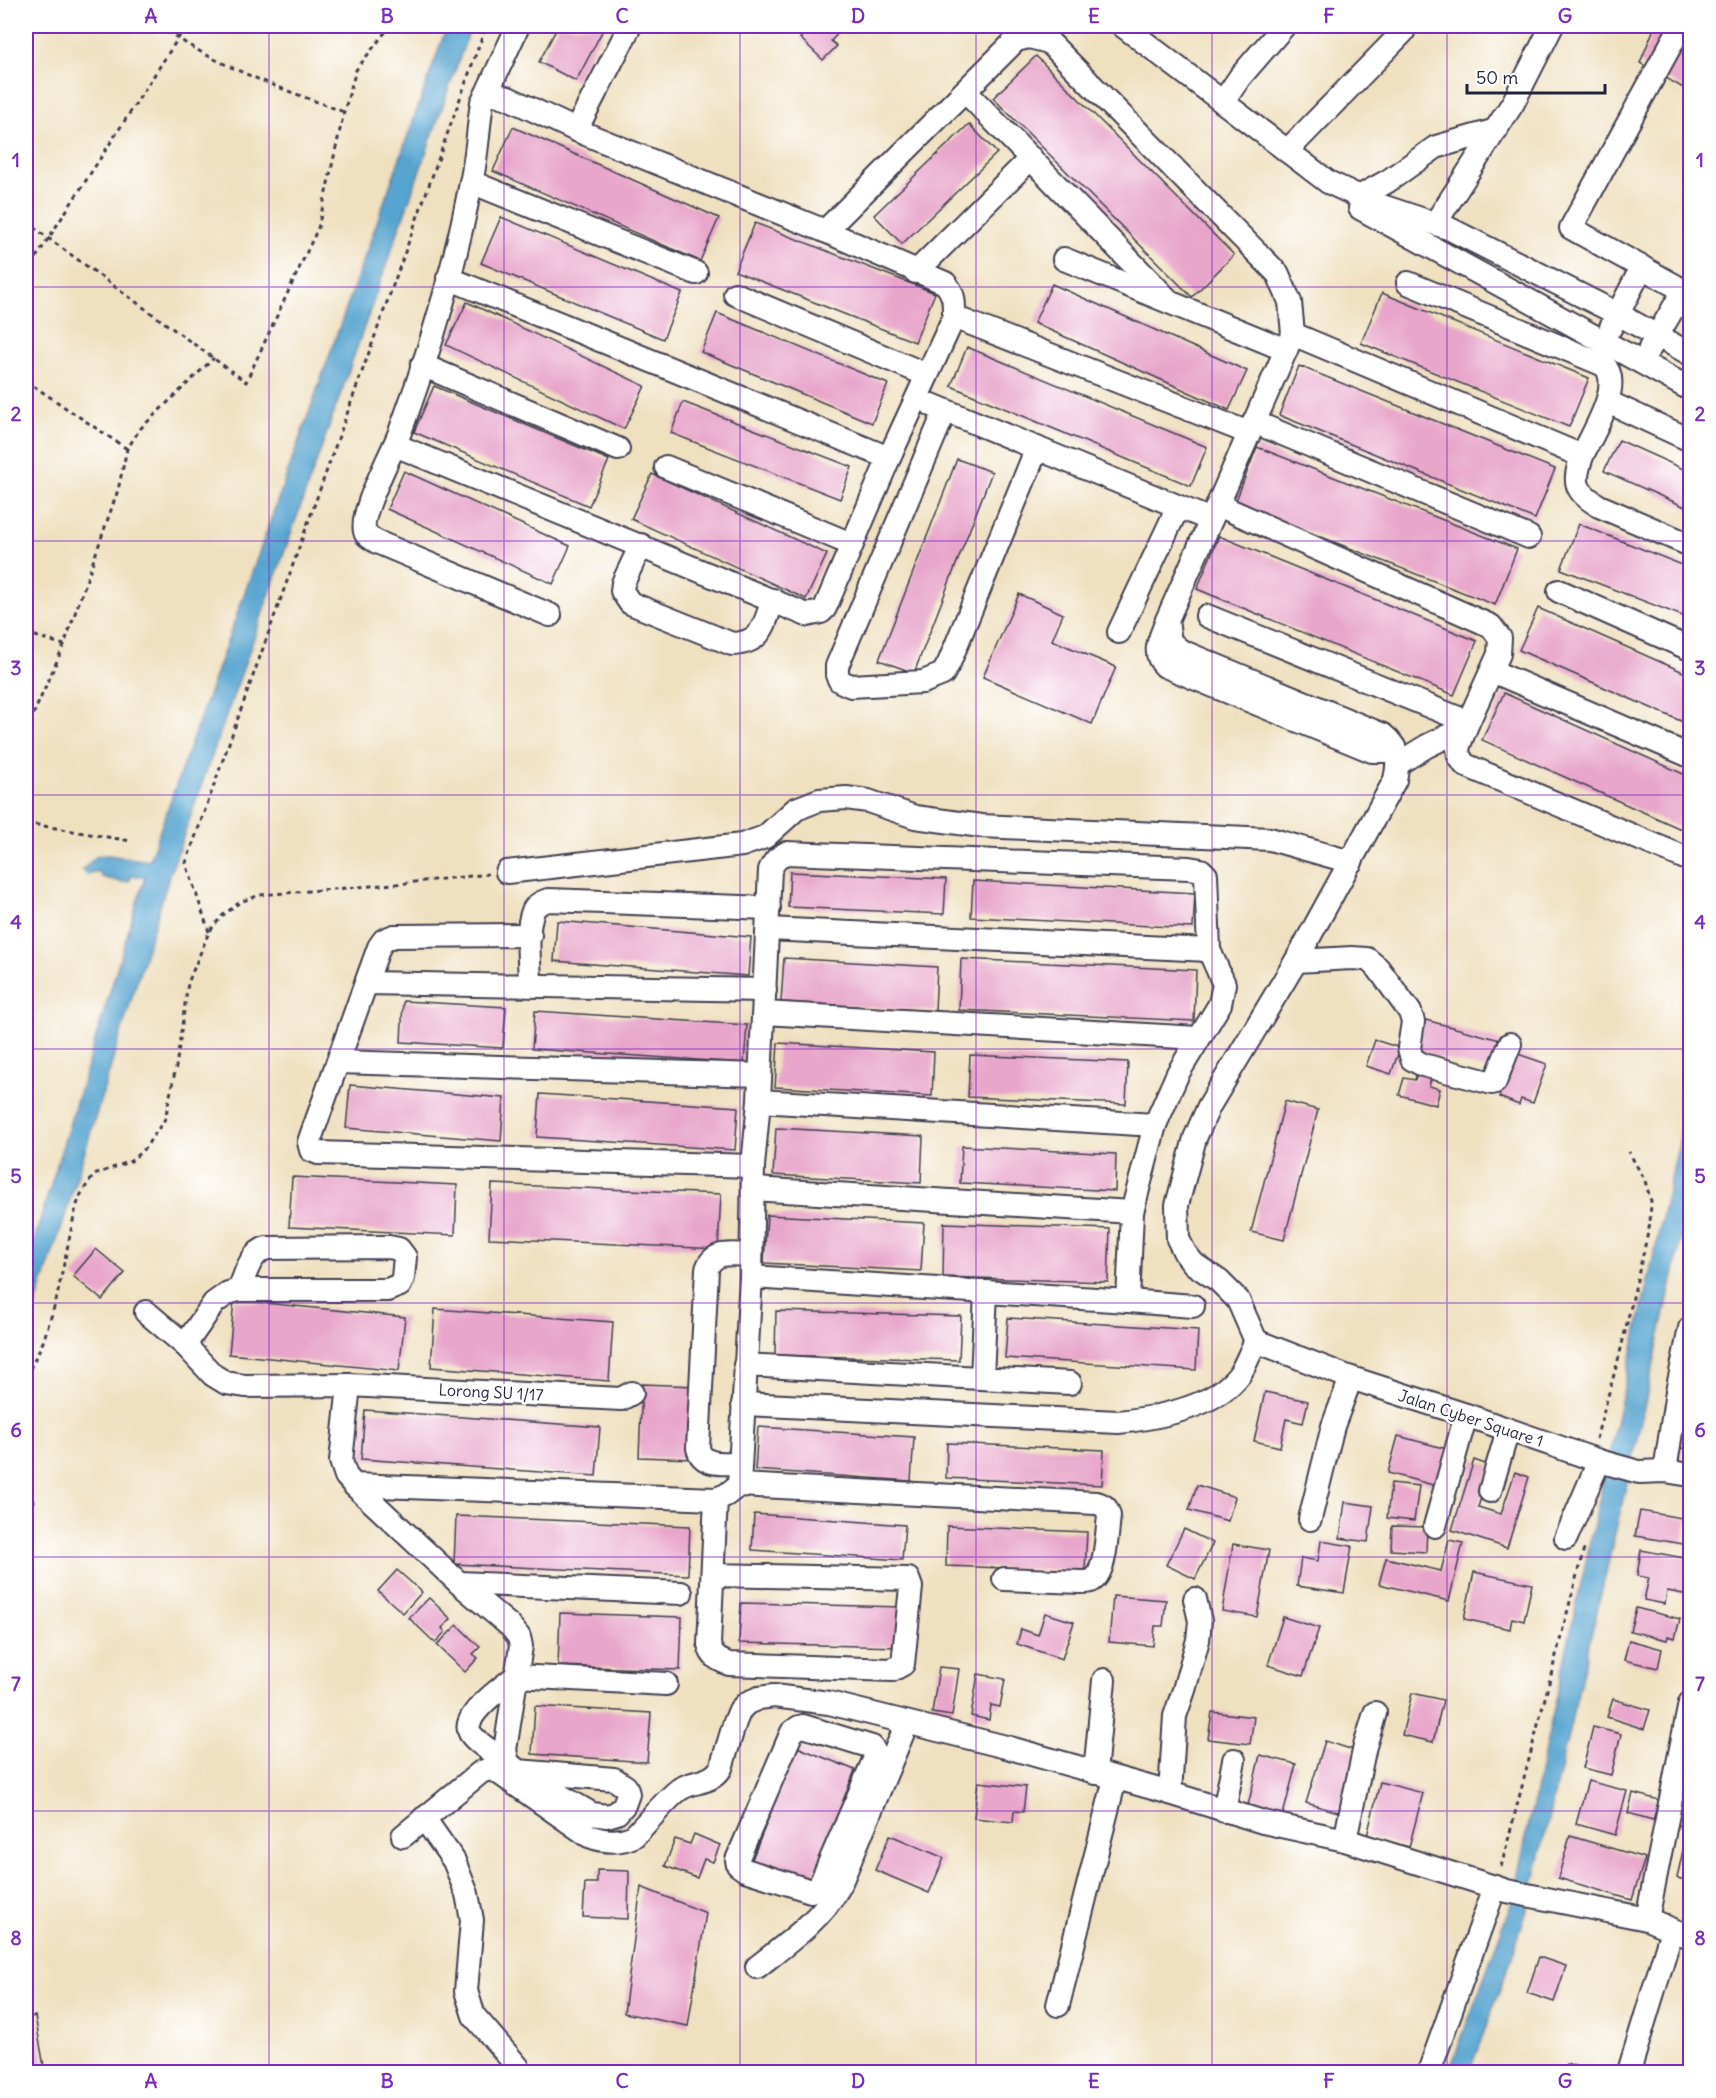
<svg xmlns="http://www.w3.org/2000/svg" width="1716" height="2098" font-family="Delius,sans-serif">
	<rect width="100%" height="100%" fill="#fff"/>
	<filter id="ink" filterUnits="userSpaceOnUse"><feTurbulence type="fractalNoise" baseFrequency=".0167" numOctaves="2"/><feDisplacementMap in="SourceGraphic" scale="12" xChannelSelector="R" yChannelSelector="G"/><feConvolveMatrix kernelMatrix="1 2 1 2 8 2 1 2 1" color-interpolation-filters="sRGB"/></filter>
	<filter id="wash" filterUnits="userSpaceOnUse"><feTurbulence type="fractalNoise" baseFrequency=".008" numOctaves="4" result="noise"/><feDisplacementMap in="SourceGraphic" scale="24" xChannelSelector="R" yChannelSelector="G"/><feGaussianBlur stdDeviation="1.35" result="paint"/><feColorMatrix in="noise" values="0 0 0 0 0 0 0 0 0 0 0 0 0 0 0 0 0 1.4 0 .05"/><feComposite in="paint" operator="in"/></filter>
	<g filter="url(#wash)">
		<rect width="100%" height="100%" fill="#efe0c0"/>
		<g fill="#57a5d0" stroke="#3c6486" stroke-width="1.5">
			<path d="M447,26H471L168,880L64,1219L26,1334V1266L145,877L132,876L129,881L122,882L102,877L98,871L88,875L82,870L97,856L108,855L149,861Z"/>
			<path d="M1690,1093V1199L1635,1448L1528,1906L1511,1960L1469,2072H1449L1512,1902L1605,1473Z"/>
		</g>
		<g id="blocks">
			<g fill="#e8a6ca">
				<path d="M558,26H605L576,81L539,62Z"/>
				<path d="M812,26H833L839,32L831,41L837,46L823,60L800,38Z"/>
				<path d="M1655,26H1690V92L1640,63Z"/>
				<path d="M1036,56L1234,255L1192,297L993,98Z"/>
				<path d="M969,124L997,153L902,244L874,215Z"/>
				<path d="M513,127L719,218L700,261L493,171Z"/>
				<path d="M501,217L682,293L663,339L481,263Z"/>
				<path d="M755,223L935,293L915,342L735,271Z"/>
				<path d="M1052,284L1247,371L1229,410L1034,323Z"/>
				<path d="M1382,293L1589,378L1569,427L1361,343Z"/>
				<path d="M467,302L645,386L624,429L446,345Z"/>
				<path d="M717,313L888,384L872,423L701,352Z"/>
				<path d="M967,347L1207,447L1191,486L951,386Z"/>
				<path d="M1299,366L1555,469L1535,519L1279,415Z"/>
				<path d="M434,386L609,460L589,506L414,432Z"/>
				<path d="M683,402L852,467L840,499L671,433Z"/>
				<path d="M1619,440L1690,472V509L1604,471Z"/>
				<path d="M1257,447L1517,549L1495,605L1235,503Z"/>
				<path d="M957,459L992,472L914,673L879,660Z"/>
				<path d="M404,471L570,546L553,584L387,509Z"/>
				<path d="M652,474L827,554L806,599L631,519Z"/>
				<path d="M1579,524L1690,568V619L1561,569Z"/>
				<path d="M1219,536L1477,641L1454,695L1197,589Z"/>
				<path d="M1019,594L1063,614L1052,640L1116,667L1092,724L983,677Z"/>
				<path d="M1538,608L1690,675V725L1519,650Z"/>
				<path d="M1504,693L1690,777V833L1482,740Z"/>
				<path d="M790,872L946,879L944,914L788,907Z"/>
				<path d="M973,881L1195,893L1193,928L971,917Z"/>
				<path d="M557,921L751,937L748,976L554,961Z"/>
				<path d="M784,958L937,967L935,1011L781,1002Z"/>
				<path d="M961,959L1196,970L1194,1021L959,1010Z"/>
				<path d="M403,1001L506,1007L503,1048L401,1042Z"/>
				<path d="M535,1011L747,1025L744,1063L532,1049Z"/>
				<path d="M1422,1019L1500,1040L1492,1071L1414,1051Z"/>
				<path d="M1375,1040L1400,1048L1391,1074L1366,1066Z"/>
				<path d="M778,1043L934,1052L932,1096L775,1087Z"/>
				<path d="M1515,1053L1547,1064L1533,1103L1521,1099L1519,1105L1499,1097Z"/>
				<path d="M970,1055L1128,1062L1126,1104L968,1097Z"/>
				<path d="M1417,1071L1432,1075L1429,1086L1440,1089L1436,1105L1399,1095L1404,1078L1415,1080Z"/>
				<path d="M350,1085L504,1098L501,1141L346,1128Z"/>
				<path d="M540,1094L738,1107L735,1150L537,1137Z"/>
				<path d="M1285,1101L1318,1110L1284,1240L1251,1232Z"/>
				<path d="M776,1128L923,1136L921,1183L773,1175Z"/>
				<path d="M962,1146L1116,1154L1115,1191L960,1183Z"/>
				<path d="M292,1177L457,1185L455,1235L289,1227Z"/>
				<path d="M492,1184L721,1194L718,1249L489,1238Z"/>
				<path d="M767,1215L924,1223L921,1271L764,1263Z"/>
				<path d="M944,1223L1110,1229L1108,1282L943,1277Z"/>
				<path d="M96,1249L125,1273L102,1300L73,1276Z"/>
				<path d="M234,1300L405,1317L399,1371L229,1354Z"/>
				<path d="M435,1309L613,1322L609,1381L431,1367Z"/>
				<path d="M776,1311L961,1316L959,1360L775,1355Z"/>
				<path d="M1008,1318L1198,1330L1196,1370L1005,1358Z"/>
				<path d="M642,1384L696,1386L693,1459L639,1457Z"/>
				<path d="M1265,1392L1308,1401L1303,1423L1286,1419L1280,1447L1254,1441Z"/>
				<path d="M1686,1400H1690V1449L1681,1448Z"/>
				<path d="M365,1410L600,1427L596,1476L361,1459Z"/>
				<path d="M758,1427L914,1437L911,1481L755,1470Z"/>
				<path d="M1398,1436L1447,1449L1437,1486L1388,1473Z"/>
				<path d="M947,1443L1104,1450L1102,1485L946,1478Z"/>
				<path d="M1474,1460L1491,1466L1478,1507L1501,1514L1515,1472L1529,1477L1507,1548L1452,1530Z"/>
				<path d="M1391,1483L1419,1486L1414,1521L1387,1518Z"/>
				<path d="M1197,1485L1235,1497L1228,1521L1189,1510Z"/>
				<path d="M26,1494L34,1501L26,1512Z"/>
				<path d="M1345,1502L1373,1506L1368,1542L1340,1538Z"/>
				<path d="M1640,1511L1688,1519L1683,1544L1635,1536Z"/>
				<path d="M754,1514L905,1525L902,1560L752,1550Z"/>
				<path d="M456,1516L690,1526L688,1575L454,1564Z"/>
				<path d="M947,1526L1087,1532L1085,1571L946,1566Z"/>
				<path d="M1392,1526L1427,1527L1426,1552L1391,1550Z"/>
				<path d="M1184,1529L1213,1543L1195,1579L1166,1565Z"/>
				<path d="M1449,1540L1463,1543L1449,1601L1379,1584L1386,1558L1441,1571Z"/>
				<path d="M1321,1541L1352,1546L1344,1593L1297,1586L1301,1558L1318,1561Z"/>
				<path d="M1233,1544L1269,1550L1257,1617L1222,1611Z"/>
				<path d="M1641,1550L1690,1559L1689,1595L1667,1591L1665,1604L1644,1600L1649,1578L1637,1576Z"/>
				<path d="M397,1570L422,1592L403,1613L378,1591Z"/>
				<path d="M1474,1572L1532,1584L1524,1621L1512,1618L1510,1629L1464,1619Z"/>
				<path d="M1113,1596L1166,1600L1163,1626H1155L1153,1646L1109,1642Z"/>
				<path d="M429,1598L451,1619L442,1628L445,1632L435,1643L409,1618Z"/>
				<path d="M741,1603L901,1607L900,1647L739,1643Z"/>
				<path d="M1636,1608L1680,1619L1675,1638L1668,1636L1667,1640L1630,1631Z"/>
				<path d="M560,1613L682,1617L680,1670L558,1666Z"/>
				<path d="M1045,1613L1074,1622L1062,1659L1017,1644L1021,1629L1038,1635Z"/>
				<path d="M1283,1617L1319,1628L1303,1676L1268,1665Z"/>
				<path d="M457,1625L480,1647L473,1654L478,1658L465,1672L437,1645Z"/>
				<path d="M1629,1640L1662,1649L1658,1668L1624,1660Z"/>
				<path d="M939,1667L959,1669L952,1716L932,1713Z"/>
				<path d="M978,1674L1005,1679L1000,1707L991,1705L989,1720L971,1716Z"/>
				<path d="M1412,1693L1443,1700L1433,1742L1402,1735Z"/>
				<path d="M1613,1699L1650,1710L1644,1729L1607,1717Z"/>
				<path d="M535,1706L651,1713L647,1762L532,1754Z"/>
				<path d="M1212,1712L1254,1717L1250,1744L1208,1739Z"/>
				<path d="M1593,1727L1621,1734L1611,1775L1583,1768Z"/>
				<path d="M1325,1741L1360,1752L1342,1813L1306,1803Z"/>
				<path d="M797,1747L855,1770L810,1885L751,1862Z"/>
				<path d="M1260,1755L1296,1764L1282,1819L1247,1810Z"/>
				<path d="M1588,1781L1627,1791L1615,1835L1576,1824Z"/>
				<path d="M978,1782L1026,1787L1023,1812L1014,1811L1013,1822L974,1818Z"/>
				<path d="M1380,1782L1423,1793L1409,1847L1367,1836Z"/>
				<path d="M1633,1793L1659,1800L1653,1820L1628,1813Z"/>
				<path d="M1687,1831L1690,1832V1881L1677,1878Z"/>
				<path d="M694,1834L720,1845L713,1862L704,1859L697,1878L665,1866L675,1839L690,1844Z"/>
				<path d="M890,1835L944,1858L929,1893L875,1870Z"/>
				<path d="M1570,1836L1645,1858L1632,1900L1558,1878Z"/>
				<path d="M597,1870L629,1871L628,1919L583,1917L585,1883H597Z"/>
				<path d="M641,1887L706,1913L688,2026L624,2013Z"/>
				<path d="M1539,1957L1566,1966L1554,2002L1527,1993Z"/>
				<path d="M35,2016L45,2072H26V2018Z"/>
				<path d="M1567,2064L1596,2072H1564Z"/>
			</g>
		</g>
	</g>
	<g filter="url(#ink)">
		<use href="#blocks" fill-opacity="0" stroke="#413e4f" stroke-width="1.5"/>
		<g fill="none" stroke-linecap="round" stroke-linejoin="round">
			<g stroke="#413e4f" stroke-width="26">
				<g id="minor">
					<path d="M1123,26L1328,182L1373,203L1448,228L1618,314L1690,354"/>
					<path d="M1681,26L1571,228L1690,294"/>
					<path d="M965,91L1170,302"/>
					<path d="M486,95L518,26"/>
					<path d="M1223,102L1240,77L1284,26"/>
					<path d="M576,130L630,26"/>
					<path d="M1287,151L1403,32"/>
					<path d="M471,182L696,273"/>
					<path d="M1359,197L1388,181L1436,147L1496,130"/>
					<path d="M1360,208L1690,389"/>
					<path d="M1436,222L1513,103L1552,26"/>
					<path d="M825,231L1016,40L1029,37L1049,42L1278,274L1290,302L1293,334L1167,620C1162,636 1150,652 1165,666L1372,751H1385L1394,747"/>
					<path d="M1064,259L1286,350"/>
					<path d="M916,272L1031,158"/>
					<path d="M448,278L889,458"/>
					<path d="M1408,283L1604,365C1624,385 1592,434 1582,456"/>
					<path d="M735,294L927,375"/>
					<path d="M954,317L1249,433"/>
					<path d="M1611,327L1642,267"/>
					<path d="M1293,334L1582,456C1573,483 1574,490 1599,506L1690,545"/>
					<path d="M1650,348L1684,290"/>
					<path d="M422,365L618,449"/>
					<path d="M1608,402L1690,440"/>
					<path d="M932,405L1211,520"/>
					<path d="M945,411L837,666V675L840,681L851,686L923,682L943,674L949,663L1037,448"/>
					<path d="M1254,422L1529,537"/>
					<path d="M395,445L807,615L821,612L825,608L889,458L954,317C954,303 955,294 945,283L825,231L576,130L508,98L495,94L486,95L482,102C478,129 477,157 471,183C455,266 429,354 400,432C393,452 356,518 366,534C368,537 374,540 377,542L550,615"/>
					<path d="M666,467L851,544"/>
					<path d="M1218,505L1491,626L1500,638L1499,654L1466,727L1458,748L1459,756L1465,765L1690,860"/>
					<path d="M641,545L623,583L622,591L630,603L732,644C763,643 764,624 773,600"/>
					<path d="M1559,591L1690,649"/>
					<path d="M1207,616L1468,722"/>
					<path d="M1167,620L1170,642L1181,651L1383,735C1399,747 1399,762 1395,780L1296,961L1209,1106L1195,1138L1177,1205L1178,1239L1185,1253L1194,1264L1219,1281L1238,1300L1256,1341"/>
					<path d="M1119,632L1178,507"/>
					<path d="M1492,671L1690,756"/>
					<path d="M1399,763L1427,746L1466,727"/>
					<path d="M507,872L742,845L765,837L796,809L819,800L846,798L868,801L915,817L981,826L1270,839L1351,862"/>
					<path d="M768,929L1209,950"/>
					<path d="M1296,961L1352,958L1367,959L1378,968L1410,1012L1413,1022L1409,1048L1412,1059L1423,1065L1492,1083L1495,1082L1510,1044"/>
					<path d="M366,983L379,947L384,940L394,936L530,935"/>
					<path d="M530,985C530,965 525,930 533,911C535,905 542,902 548,900L769,908"/>
					<path d="M764,1013L1198,1038"/>
					<path d="M338,1062L760,1075"/>
					<path d="M759,1101L1155,1125"/>
					<path d="M753,1166L318,1153L311,1150L309,1142L366,983L765,990"/>
					<path d="M753,1189L1132,1212"/>
					<path d="M239,1290C245,1276 250,1252 267,1248L389,1247L399,1249L405,1257L403,1278L400,1285L387,1290H239L228,1293L214,1303L185,1345L213,1375L226,1383L245,1386L349,1385L621,1399L632,1393"/>
					<path d="M1128,1301L1193,1306"/>
					<path d="M146,1312L185,1345"/>
					<path d="M1256,1341L1351,1378L1466,1415L1599,1461L1639,1472L1665,1471L1690,1475"/>
					<path d="M745,1365L1070,1383"/>
					<path d="M982,1378L986,1292"/>
					<path d="M349,1385L341,1461L346,1476L354,1485L716,1499L726,1495L739,1485L751,1277L753,1166L759,1101L770,870C774,861 778,857 786,853L1189,868L1201,870L1206,875L1209,950L1224,984L1220,1004L1178,1073L1155,1125L1132,1212L1128,1301L751,1277"/>
					<path d="M743,1404L1118,1422C1156,1418 1214,1408 1239,1375C1246,1365 1250,1352 1256,1341"/>
					<path d="M740,1463C725,1463 702,1467 698,1448L707,1269C714,1249 733,1255 751,1255"/>
					<path d="M1665,1471L1677,1392L1690,1328"/>
					<path d="M354,1485L459,1583L510,1626L519,1637L521,1646L505,1750L508,1763L518,1771L592,1814L607,1816L617,1813L624,1805L628,1794L626,1787L614,1779L518,1771"/>
					<path d="M739,1485L1096,1503C1105,1505 1107,1508 1109,1516C1107,1531 1106,1575 1091,1581C1088,1582 1085,1582 1081,1582L1004,1579"/>
					<path d="M1490,1491L1508,1430"/>
					<path d="M1310,1519L1333,1426L1351,1378"/>
					<path d="M1435,1526L1466,1415"/>
					<path d="M1566,1538L1599,1461"/>
					<path d="M713,1575L908,1579L911,1587L903,1664L892,1670L729,1664C718,1660 711,1656 709,1644L716,1499"/>
					<path d="M459,1583L681,1593"/>
					<path d="M803,1726L872,1747L875,1753L874,1760L819,1887L811,1891L745,1870L738,1865L737,1860L792,1732L799,1727Z"/>
					<path d="M508,1763C497,1754 478,1745 470,1733C460,1716 504,1686 516,1676L666,1684"/>
					<path d="M1095,1773L1104,1680"/>
					<path d="M1170,1793L1175,1716L1184,1690L1198,1640L1200,1621L1195,1599"/>
					<path d="M1224,1811L1234,1760"/>
					<path d="M424,1818L454,1861L467,1894L472,1920L466,1991L474,2016L518,2067"/>
					<path d="M403,1836L481,1772L492,1768L589,1836C605,1842 619,1843 634,1836C646,1824 668,1797 680,1789C695,1780 711,1784 721,1768L735,1722L740,1710L747,1703L759,1698L774,1696L829,1703L1010,1748L1170,1793L1263,1822L1345,1840L1507,1891L1647,1919L1690,1937"/>
					<path d="M1345,1840L1365,1746L1375,1713"/>
					<path d="M1647,1919L1690,1703"/>
					<path d="M757,1967C786,1944 821,1920 839,1887L907,1723"/>
					<path d="M1058,2005L1115,1779"/>
					<path d="M1630,2068L1672,1930"/>
					<path d="M1429,2072L1495,1887"/>
				</g>
			</g>
			<g stroke="#413e4f" stroke-width="3" stroke-dasharray="4.5 4.5" stroke-linecap="butt">
				<path d="M160,26C214,66 281,88 344,112"/>
				<path d="M26,222L246,382L318,228L344,112L356,70L390,26"/>
				<path d="M26,273L186,26"/>
				<path d="M26,381L127,449"/>
				<path d="M26,633L64,645"/>
				<path d="M26,731L64,645L118,490L127,449L140,429L214,358"/>
				<path d="M26,823L131,841"/>
				<path d="M209,932L186,863L486,26"/>
				<path d="M26,1377L43,1342L56,1301L76,1207L82,1192L94,1175L131,1161L145,1148L165,1119L176,1067L188,983L209,932L222,916L240,902L260,895L407,883L488,874"/>
				<path d="M1596,1439L1620,1353L1650,1224L1651,1201L1645,1181L1629,1152"/>
				<path d="M1501,1867L1584,1548"/>
			</g>
			<use href="#minor" stroke="#fff" stroke-width="22"/>
		</g>
	</g>
	<path fill="none" stroke="#7b2cbf" stroke-width="1.5" stroke-opacity="0.55" d="M269,26V2072M504,26V2072M740,26V2072M976,26V2072M1212,26V2072M1447,26V2072M26,287H1690M26,541H1690M26,795H1690M26,1049H1690M26,1303H1690M26,1557H1690M26,1811H1690"/>
	<g text-anchor="middle" dominant-baseline="central" stroke-width="5" stroke-linejoin="round" paint-order="stroke">
		<g font-size="16" fill="#22223b" stroke="#fff">
			<text transform="translate(491 1392) rotate(3)">Lorong SU 1/17</text>
			<text transform="translate(1471 1418) rotate(18)">Jalan Cyber Square 1</text>
		</g>
	</g>
	<rect width="1716" height="2098" fill="none" stroke="#fff" stroke-width="66"/>
	<path d="M1467 84v9h138v-9" fill="none" stroke="#22223b" stroke-width="3"/>
	<text x="1476" y="84" font-size="18" fill="#22223b" stroke="#ffffff" stroke-width="4.5" paint-order="stroke">50 m</text>
	<rect x="33" y="33" width="1650" height="2032" fill="none" stroke="#7b2cbf" stroke-width="2"/>
	<g font-size="20" text-anchor="middle" font-weight="bold" fill="#7b2cbf">
		<text x="151" y="23">A</text>
		<text x="387" y="23">B</text>
		<text x="622" y="23">C</text>
		<text x="858" y="23">D</text>
		<text x="1094" y="23">E</text>
		<text x="1329" y="23">F</text>
		<text x="1565" y="23">G</text>
		<text x="16" y="167">1</text>
		<text x="1700" y="167">1</text>
		<text x="16" y="421">2</text>
		<text x="1700" y="421">2</text>
		<text x="16" y="675">3</text>
		<text x="1700" y="675">3</text>
		<text x="16" y="929">4</text>
		<text x="1700" y="929">4</text>
		<text x="16" y="1183">5</text>
		<text x="1700" y="1183">5</text>
		<text x="16" y="1437">6</text>
		<text x="1700" y="1437">6</text>
		<text x="16" y="1691">7</text>
		<text x="1700" y="1691">7</text>
		<text x="16" y="1945">8</text>
		<text x="1700" y="1945">8</text>
		<text x="151" y="2088">A</text>
		<text x="387" y="2088">B</text>
		<text x="622" y="2088">C</text>
		<text x="858" y="2088">D</text>
		<text x="1094" y="2088">E</text>
		<text x="1329" y="2088">F</text>
		<text x="1565" y="2088">G</text>
	</g>
</svg>
